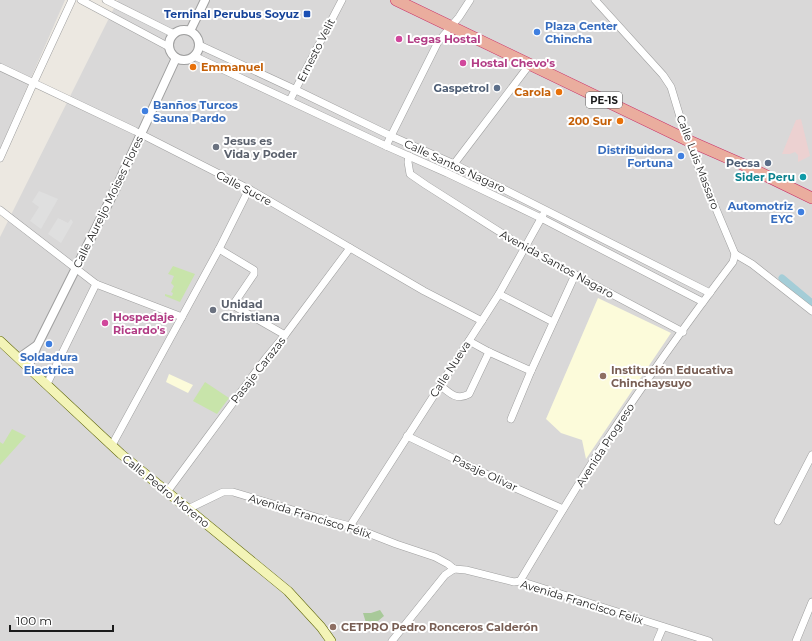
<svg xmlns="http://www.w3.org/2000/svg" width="812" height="641" font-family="Montserrat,sans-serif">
	<rect width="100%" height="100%" fill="#ece8e1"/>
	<g fill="#d9d8d8">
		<path d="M0,0H65L0,149Z"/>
		<path d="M118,0H812V641H0V237Z"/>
	</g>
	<path fill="#ecd1d1" d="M801,119L810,156L798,162V155L795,152L790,154H782L796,120Z"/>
	<g fill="#fcfbda">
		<path d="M598,298L671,333L586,459L582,440L561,433L546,419Z"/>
		<path d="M169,374L193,385L188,393L166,382Z"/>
	</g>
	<g fill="#c8e4aa">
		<path d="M173,266L195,274L180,302L165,296V294L172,296L173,293L171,292L174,286L171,283L174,276L168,274Z"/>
		<path d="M205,382L229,398L217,414L193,401Z"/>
		<path d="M12,429L26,436L0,465V442L3,444Z"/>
	</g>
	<path fill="#a8c999" d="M380,610L384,616L372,626L373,629L367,626L363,613H371Z"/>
	<g fill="#dfdfdf">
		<path d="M39,191L58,199L41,229L30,221L39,207L32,202Z"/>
		<path d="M58,218L68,223L71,219L73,222L61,243L48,234Z"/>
	</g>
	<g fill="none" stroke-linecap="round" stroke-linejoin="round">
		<path stroke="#a4cdd7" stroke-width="7" d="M782,278L812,303"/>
		<g stroke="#9f9f9f" stroke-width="8">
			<g id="minor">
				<path d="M81,0L169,47"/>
				<path d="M106,0L174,34"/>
				<path d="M595,0L663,75L671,87L687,140L735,254L752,264L812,311"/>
				<path d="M199,45L296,90L391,136L454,164L710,293"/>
				<path d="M194,56L386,146L447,173L541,218L703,302"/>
				<path d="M0,67L135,131L249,189L424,291L482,321"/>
				<path d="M290,100L342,0"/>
				<path d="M386,146L438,42L459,17L470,0"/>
				<path d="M409,156L408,162L410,174L426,185L525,248L683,332"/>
				<path d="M0,158L33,84L72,0"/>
				<path d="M454,164L530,64"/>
				<path d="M0,210L96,284L182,317"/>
				<path d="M219,249L254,270V274L235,302L236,307L285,335"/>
				<path d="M499,294L553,322"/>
				<path d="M469,341L489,352L531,371"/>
				<path d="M47,384L96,284"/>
				<path d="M440,385C449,393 457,401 469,394L489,352"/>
				<path d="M511,419L531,371L575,275"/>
				<path d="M407,436L513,487L563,509"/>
				<path d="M112,445L219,249L249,189"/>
				<path d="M167,492L266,358L285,335L350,248"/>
				<path d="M188,509L223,492H233L319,518L350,526L396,544L435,557L448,564L454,569"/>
				<path d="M778,521L812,455"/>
				<path d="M350,526L499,294L543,215"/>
				<path d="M454,569L466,570L514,582L520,581L709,641"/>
				<path d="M520,581C548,534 576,487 606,441C646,380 689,320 733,262L735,254"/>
				<path d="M392,641L445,575L454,569"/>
				<path d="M657,641L663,627"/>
				<path d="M796,641L812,602"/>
			</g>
		</g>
		<g stroke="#9f9f9f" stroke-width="10">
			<g id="tertiary">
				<circle cx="184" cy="45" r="15"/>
				<path d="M190,31L205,0"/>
				<path d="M19,358L36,346"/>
				<path d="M28,367L37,346L117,186L176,58"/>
			</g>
		</g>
		<g stroke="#61680c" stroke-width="10">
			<path id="secondary" d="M0,341L121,454L288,591L321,627L331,641"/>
		</g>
		<g stroke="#c93069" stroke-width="12">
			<path id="trunk" d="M396,0L687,140L744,165L812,198"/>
		</g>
		<use href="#minor" stroke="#fff" stroke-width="7"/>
		<use href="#tertiary" stroke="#fff" stroke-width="8"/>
		<use href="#secondary" stroke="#f3f4b7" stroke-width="9"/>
		<use href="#trunk" stroke="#eaad9e" stroke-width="11"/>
	</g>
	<rect fill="#1a4fb4" stroke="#fff" stroke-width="1.5" x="303" y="10" width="8" height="8" rx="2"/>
	<g fill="#3f7fe0" stroke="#fff" stroke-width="1.5">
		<circle cx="537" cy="32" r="4"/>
		<circle cx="145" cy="111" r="4"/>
		<circle cx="681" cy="156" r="4"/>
		<circle cx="801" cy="212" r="4"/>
		<circle cx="49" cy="344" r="4"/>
	</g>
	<g fill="#d1479c" stroke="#fff" stroke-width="1.5">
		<circle cx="399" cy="39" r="4"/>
		<circle cx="463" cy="63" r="4"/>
		<circle cx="105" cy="323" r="4"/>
	</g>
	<g fill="#e8710a" stroke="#fff" stroke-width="1.5">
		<circle cx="193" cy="67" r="4"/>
		<circle cx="559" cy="92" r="4"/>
		<circle cx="620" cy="121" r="4"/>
	</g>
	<g fill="#5c6f8a" stroke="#fff" stroke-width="1.5">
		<circle cx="497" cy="88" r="4"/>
		<circle cx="768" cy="163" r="4"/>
	</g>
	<g fill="#6b7280" stroke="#fff" stroke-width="1.5">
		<circle cx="216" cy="147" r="4"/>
		<circle cx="213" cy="310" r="4"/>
	</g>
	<circle fill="#0f9aa8" stroke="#fff" stroke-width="1.5" cx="803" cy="177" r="4"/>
	<g fill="#8d6e63" stroke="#fff" stroke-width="1.5">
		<circle cx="603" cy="376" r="4"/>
		<circle cx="333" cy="627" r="4"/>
	</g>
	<g text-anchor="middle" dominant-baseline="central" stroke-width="4" stroke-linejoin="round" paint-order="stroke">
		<rect fill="#fff" stroke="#5f5f5f" stroke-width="1" x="586" y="92" width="36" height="16" rx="3"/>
		<g font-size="10" font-weight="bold" fill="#1b1b1b">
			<text x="604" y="100">PE-1S</text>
		</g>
		<g font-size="11" font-weight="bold" fill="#164399" stroke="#fff" text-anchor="end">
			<text x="299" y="14">Terninal Perubus Soyuz</text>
		</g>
		<g font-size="11" font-weight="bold" fill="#366cbe" stroke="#fff" text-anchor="start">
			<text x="545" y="26">Plaza Center<tspan x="545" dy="13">Chincha</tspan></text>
			<text x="153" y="105">Banños Turcos<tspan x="153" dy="13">Sauna Pardo</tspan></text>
			<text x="673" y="150" text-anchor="end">Distribuidora<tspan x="673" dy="13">Fortuna</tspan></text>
			<text x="793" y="206" text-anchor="end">Automotriz<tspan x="793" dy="13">EYC</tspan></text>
			<text x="49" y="357" text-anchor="middle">Soldadura<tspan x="49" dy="13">Electrica</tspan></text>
		</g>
		<g font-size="11" font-weight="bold" fill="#b23c85" stroke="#fff" text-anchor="start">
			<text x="407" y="39">Legas Hostal</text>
			<text x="471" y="63">Hostal Chevo's</text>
			<text x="113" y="317">Hospedaje<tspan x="113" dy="13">Ricardo's</tspan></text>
		</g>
		<g font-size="11" fill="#1b1b1b" stroke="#fff">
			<text transform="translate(316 50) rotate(-63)">Ernesto Velit</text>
			<text transform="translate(698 162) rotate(69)">Calle Luis Massaro</text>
			<text transform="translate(455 166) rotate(25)">Calle Santos Nagaro</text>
			<text transform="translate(244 188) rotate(28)">Calle Sucre</text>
			<text transform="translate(108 202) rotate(-64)">Calle Aureljo Moises Flores</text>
			<text transform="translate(557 264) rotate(29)">Avenida Santos Nagaro</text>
			<text transform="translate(450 369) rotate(-57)">Calle Nueva</text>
			<text transform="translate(258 370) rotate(-52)">Pasaje Carazas</text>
			<text transform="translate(605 445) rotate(-57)">Avenida Progreso</text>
			<text transform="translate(485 473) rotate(25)">Pasaje Olivar</text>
			<text transform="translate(166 491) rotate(39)">Calle Pedro Moreno</text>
			<text transform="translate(310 516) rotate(17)">Avenida Francisco Félix</text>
			<text transform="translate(582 602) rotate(17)">Avenida Francisco Felix</text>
		</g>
		<g font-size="11" font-weight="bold" fill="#c56008" stroke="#fff" text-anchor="end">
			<text x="201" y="67" text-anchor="start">Emmanuel</text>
			<text x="551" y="92">Carola</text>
			<text x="612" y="121">200 Sur</text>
		</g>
		<g font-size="11" font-weight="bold" fill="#4e5e75" stroke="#fff" text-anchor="end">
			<text x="489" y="88">Gaspetrol</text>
			<text x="760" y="163">Pecsa</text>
		</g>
		<g font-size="11" font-weight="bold" fill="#5b616d" stroke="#fff" text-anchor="start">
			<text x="224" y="141">Jesus es<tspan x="224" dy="13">Vida y Poder</tspan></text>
			<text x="221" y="304">Unidad<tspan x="221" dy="13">Christiana</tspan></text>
		</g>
		<g font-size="11" font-weight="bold" fill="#0d838f" stroke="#fff" text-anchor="end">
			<text x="795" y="177">Sider Peru</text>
		</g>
		<g font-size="11" font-weight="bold" fill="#785e54" stroke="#fff" text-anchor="start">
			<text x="611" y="370">Institución Educativa<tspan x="611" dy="13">Chinchaysuyo</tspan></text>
			<text x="341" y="627">CETPRO Pedro Ronceros Calderón</text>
		</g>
	</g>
	<path d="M10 625v6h103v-6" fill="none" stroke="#1b1b1b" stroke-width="2"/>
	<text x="16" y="625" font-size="12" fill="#1b1b1b" stroke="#ffffff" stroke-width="3" paint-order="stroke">100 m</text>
</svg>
